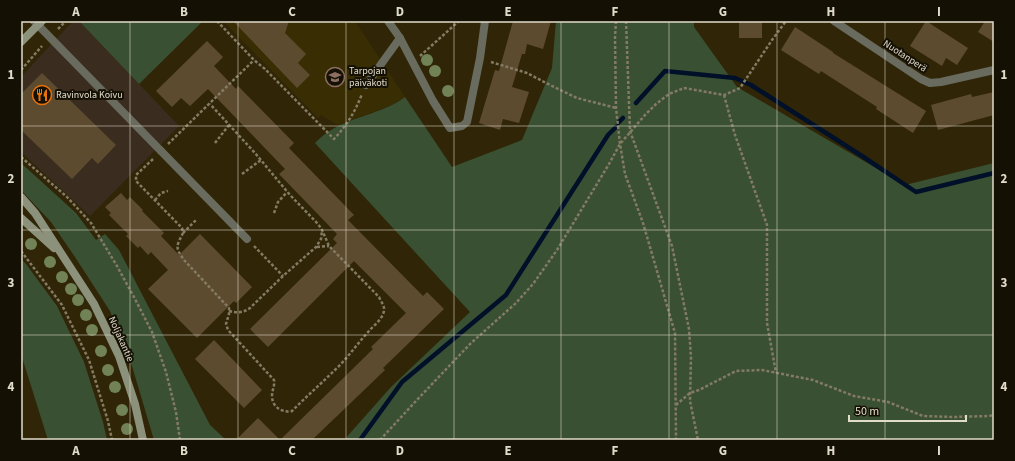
<svg xmlns="http://www.w3.org/2000/svg" width="1015" height="461" font-family="'Source Sans 3',sans-serif">
	<rect width="100%" height="100%" fill="#302607"/>
	<path fill="#3a2c1f" d="M73,21H79L179,126L90,216L21,152V77Z"/>
	<path fill="#392d04" d="M225,21H355L405,97L392,105L338,125L321,115L318,118L224,22Z"/>
	<g fill="#3a5033">
		<path d="M79,21H203L139,84Z"/>
		<path d="M556,21H694V27L737,87L905,185L994,163V440H344L391,387L470,312L315,143C337,120 365,118 392,105C396,103 401,100 405,97L452,167L522,140L552,68Z"/>
		<path d="M21,163L76,213L96,240L105,234L119,250L210,425L226,440H154L132,366L110,311L75,257L51,222L21,190Z"/>
		<path d="M21,259L26,264L57,306L84,362L103,422L107,440H48L21,354Z"/>
	</g>
	<g fill="none" stroke-linecap="round" stroke-linejoin="round">
		<g stroke="#001029" stroke-width="4.5">
			<path d="M636,103L665,71L735,78L751,85L862,156L916,192L994,173"/>
			<path d="M618,123L623,118"/>
			<path d="M360,440L402,382L506,295L608,135L616,127"/>
		</g>
	</g>
	<g fill="#5d4b2f">
		<path d="M233,21H289L285,33L306,54L298,63L310,75L297,88Z"/>
		<path d="M513,21H551L543,49L527,44L525,54H522L512,87L529,92L519,123L503,119L500,130L479,123L495,70L499,71Z"/>
		<rect x="739" y="21" width="23" height="17"/>
		<path d="M926,21L968,48L957,65L946,58L942,66L910,46Z"/>
		<path d="M985,21H994V42L978,32Z"/>
		<path d="M795,27L833,52V53L926,111L913,133L876,109L877,107L821,71L819,74L781,50Z"/>
		<path d="M207,41L223,57L214,66L236,89L238,86L294,143L289,148L354,215L348,220L423,296L427,292L444,309L383,368L385,370L312,440H236L258,418L280,440L373,349L371,347L406,313L354,261L268,347L250,329L337,243L333,239L337,234L279,174L285,169L208,89L190,106L181,98L172,107L156,91Z"/>
		<path d="M42,73L116,145L98,164L92,158L72,179L21,130V94Z"/>
		<path d="M994,92V115L938,130L931,105L971,94L972,97Z"/>
		<path d="M121,193L127,200L130,197L143,210L142,211L164,233L161,236L179,255L200,234L252,287L236,303L234,301L197,338L148,289L168,270L151,252L148,255L140,246L138,248L126,236L128,234L109,215L111,213L105,207Z"/>
		<path d="M214,340L262,390L244,408L195,359Z"/>
	</g>
	<g fill="none" stroke-linecap="round" stroke-linejoin="round">
		<g stroke="#837b63" stroke-width="2.5" stroke-dasharray="3 2" stroke-linecap="butt">
			<path d="M217,21L254,60L265,69L334,139C347,125 355,112 362,94"/>
			<path d="M616,21L615,37L616,108L620,144L625,174L643,223L675,333L676,440"/>
			<path d="M626,21L630,131L672,246L689,329L691,357L690,401L698,440"/>
			<path d="M58,29L66,21"/>
			<path d="M420,56L459,21"/>
			<path d="M491,62L527,73L550,85L577,98L616,108"/>
			<path d="M21,70L42,46"/>
			<path d="M724,95L735,135L767,225V323L776,373"/>
			<path d="M215,143L229,125"/>
			<path d="M168,144L254,60"/>
			<path d="M21,157L67,197L91,223L117,266L135,299L152,332L166,372L176,412L180,440"/>
			<path d="M153,159L136,175V181L182,228L183,233C176,247 175,247 184,260L229,308V314L226,324L228,330L274,380C275,386 272,390 272,396C272,407 282,413 292,411C308,395 325,380 341,364C351,353 359,342 369,331C374,325 382,320 384,311C385,306 381,302 379,297L329,246L322,230L318,224L290,195L255,153L210,104"/>
			<path d="M242,174L261,160"/>
			<path d="M155,200L161,193L168,191"/>
			<path d="M274,213L278,202L287,192"/>
			<path d="M183,233L197,219"/>
			<path d="M254,246L283,276"/>
			<path d="M317,247L329,246"/>
			<path d="M21,251L62,305L89,360L108,421L112,440"/>
			<path d="M229,311C237,313 243,313 250,308L283,276L316,247L321,239L322,231"/>
			<path d="M676,405L690,393L699,390L736,371L762,370L813,380L854,396L888,402L923,416L953,417L989,416L994,415"/>
			<path d="M380,440L415,402L470,344L516,303L533,284L557,250L609,164L620,144L645,115L656,104L669,94L684,88L724,95L740,88L772,40L786,21"/>
		</g>
		<g stroke="#686b5d" stroke-width="8">
			<path d="M366,85L400,38L433,101L450,128L462,126L467,122L480,58L485,21"/>
			<path d="M161,151L247,239"/>
		</g>
		<g stroke="#686b5d" stroke-width="8">
			<path d="M34,21L161,151"/>
			<path d="M388,21L400,38"/>
			<path d="M834,21L921,79L930,83L941,82L994,70"/>
		</g>
		<g stroke="#8c917b" stroke-width="8">
			<path d="M21,42L42,21"/>
			<path d="M21,197L35,213L94,304L119,356L135,404L143,440"/>
			<path d="M21,218L54,248"/>
		</g>
	</g>
	<g fill="#708256">
		<circle cx="427" cy="60" r="6"/>
		<circle cx="435" cy="71" r="6"/>
		<circle cx="448" cy="91" r="6"/>
		<circle cx="31" cy="244" r="6"/>
		<circle cx="50" cy="262" r="6"/>
		<circle cx="62" cy="277" r="6"/>
		<circle cx="71" cy="289" r="6"/>
		<circle cx="78" cy="300" r="6"/>
		<circle cx="86" cy="315" r="6"/>
		<circle cx="92" cy="330" r="6"/>
		<circle cx="101" cy="351" r="6"/>
		<circle cx="108" cy="370" r="6"/>
		<circle cx="115" cy="387" r="6"/>
		<circle cx="122" cy="410" r="6"/>
		<circle cx="127" cy="429" r="6"/>
	</g>
	<path fill="none" stroke="#e1dbca" stroke-width="1" stroke-opacity="0.55" d="M130,21V440M238,21V440M346,21V440M454,21V440M561,21V440M669,21V440M777,21V440M885,21V440M21,126H994M21,230H994M21,335H994"/>
	<defs>
		<g id="school-ring" transform="scale(1)"><circle r="9.5" fill="#141004" stroke="#8d6e63" stroke-width="1.5"/><path d="M0-5L7-2L0 1L-7-2ZM-4 1L0 2.5L4 1V4Q0 6-4 4Z" fill="#8d6e63"/></g>
		<g id="restaurant-ring" transform="scale(1)"><circle r="9.5" fill="#141004" stroke="#e8710a" stroke-width="1.5"/><path d="M-5-6h1v4h1v-4h1v4h1v-4h1v5L-1.5 .5V6h-2V.5L-5-1ZM5-6V6H3V1.5H1.5Q1.5-4 5-6Z" fill="#e8710a"/></g>
	</defs>
	<g fill-rule="evenodd">
		<use href="#school-ring" x="335" y="77"/>
		<use href="#restaurant-ring" x="42" y="95"/>
	</g>
	<g text-anchor="middle" dominant-baseline="central" stroke-width="4" stroke-linejoin="round" paint-order="stroke">
		<g font-size="10" fill="#e1dbca" stroke="#141004">
			<text transform="translate(905 56) rotate(33)">Nuotanperä</text>
			<text transform="translate(121 339) rotate(66)">Noljakantie</text>
		</g>
		<g font-size="10" fill="#e1dbca" stroke="#141004" text-anchor="start">
			<text x="349" y="71">Tarpojan<tspan x="349" dy="12">päiväkoti</tspan></text>
			<text x="56" y="95">Ravinvola Koivu</text>
		</g>
	</g>
	<rect width="1015" height="461" fill="none" stroke="#141004" stroke-width="44"/>
	<path d="M849 415v6h117v-6" fill="none" stroke="#e1dbca" stroke-width="2"/>
	<text x="855" y="415" font-size="12" fill="#e1dbca" stroke="#141004" stroke-width="3" paint-order="stroke">50 m</text>
	<rect x="22" y="22" width="971" height="417" fill="none" stroke="#e1dbca" stroke-width="1.5"/>
	<g font-size="13" text-anchor="middle" font-weight="bold" fill="#e1dbca">
		<text x="76" y="16">A</text>
		<text x="184" y="16">B</text>
		<text x="292" y="16">C</text>
		<text x="400" y="16">D</text>
		<text x="508" y="16">E</text>
		<text x="615" y="16">F</text>
		<text x="723" y="16">G</text>
		<text x="831" y="16">H</text>
		<text x="939" y="16">I</text>
		<text x="11" y="79">1</text>
		<text x="1004" y="79">1</text>
		<text x="11" y="183">2</text>
		<text x="1004" y="183">2</text>
		<text x="11" y="287">3</text>
		<text x="1004" y="287">3</text>
		<text x="11" y="391">4</text>
		<text x="1004" y="391">4</text>
		<text x="76" y="455">A</text>
		<text x="184" y="455">B</text>
		<text x="292" y="455">C</text>
		<text x="400" y="455">D</text>
		<text x="508" y="455">E</text>
		<text x="615" y="455">F</text>
		<text x="723" y="455">G</text>
		<text x="831" y="455">H</text>
		<text x="939" y="455">I</text>
	</g>
</svg>
